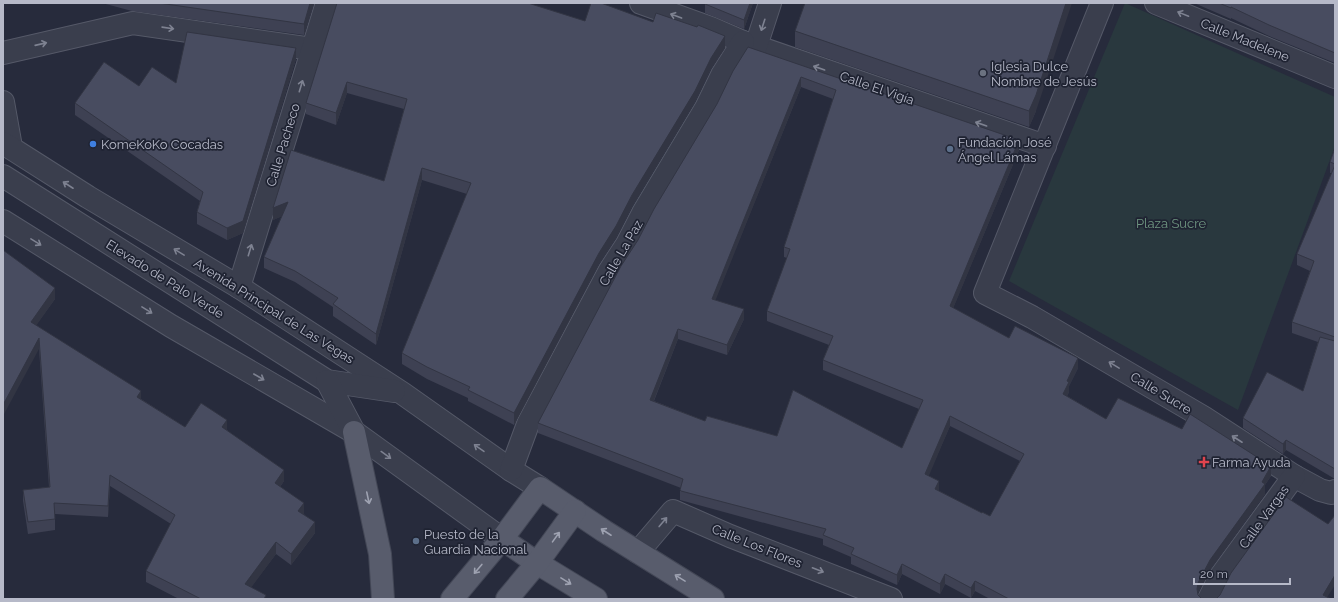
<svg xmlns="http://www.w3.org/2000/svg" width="1338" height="602" font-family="Raleway,sans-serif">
	<rect width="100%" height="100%" fill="#272b3c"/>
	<path fill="#29383e" d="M1125,3L1335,97V146L1238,410L1009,281Z"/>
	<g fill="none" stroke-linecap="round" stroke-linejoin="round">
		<g stroke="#555968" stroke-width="24">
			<g id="minor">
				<path d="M641,3L711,28L743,42L1045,146"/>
				<path d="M1102,3L985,293L1032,317L1203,417L1294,476L1320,490L1331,493L1335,491"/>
				<path d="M1156,3L1335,77"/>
				<path d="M756,46L770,3"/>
				<path d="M3,53L133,23L312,49"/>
				<path d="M3,102L11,147"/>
				<path d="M3,143L88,197L239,287L402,393L511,470L540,488"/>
				<path d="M3,176L327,381L394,391"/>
				<path d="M3,221L171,326L354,432L502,539"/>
				<path d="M239,287L327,3"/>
				<path d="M327,381L354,432"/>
				<path d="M511,470L528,424L610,270L627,244L643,213L706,108L722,75L743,42"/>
				<path d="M638,552L673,511L730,536L891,599"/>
				<path d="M1209,599L1220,577L1294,476"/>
			</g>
		</g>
		<g stroke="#434756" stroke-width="24">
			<g id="major">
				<path d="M354,432L380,554L383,599"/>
				<path d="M502,539L537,563L596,599"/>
				<path d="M452,599L502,539L540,488L604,531L713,599"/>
				<path d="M507,599L537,563L575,511"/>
			</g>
		</g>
		<use href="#minor" stroke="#3a3e4d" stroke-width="22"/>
		<use href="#major" stroke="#585c6c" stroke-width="22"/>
	</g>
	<g fill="#3e4153" fill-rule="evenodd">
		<path d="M102,3H314L304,35L132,11Z"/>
		<path d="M337,3L585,21L725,48L711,69L695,102L632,207L616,238L599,264L514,425L468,401V398L427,379L402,364V353L467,194L422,180L376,345L333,316V307L295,282L264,268V257L282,216L273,220V208L384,181L404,109L347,93L336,125L306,114V103Z"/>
		<path d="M705,3H753L744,29L705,13Z"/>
		<path d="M1194,3H1335V63L1269,36L1231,18V19Z"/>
		<path d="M795,31L1036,111L1029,127L795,47Z"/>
		<path d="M748,47L1019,150L953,308L1009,338L1078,368L1069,386V392L1067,396L1106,419L1271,476L1265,485V494L1210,570L1198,593V595L1202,599H990L975,591L971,598L945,584L940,594L902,574L897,585L851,564V557L823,545V539L680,500V490L681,488L538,433V423L638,240L717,104ZM801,87L833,99L784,247V257L787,258L767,311V321L829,345L823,360V370L919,409L902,448L777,436L705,421L654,401L678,339L727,355L744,319L715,300ZM950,426L1020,461L990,516L982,513L939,491L928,476Z"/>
		<path d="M296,59L243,233L227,240L197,224V212L200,201L75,115V103L139,86L176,83Z"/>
		<path d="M1335,148V479L1286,450L1283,454L1243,428V418L1303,391L1318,342L1292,333V322L1310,271L1297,265V254L1332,173H1330V162Z"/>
		<path d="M3,250L55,299L36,325L141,399L185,427L227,430L284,481L280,487L304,514L315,533L291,565L276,554L251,587L266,599H179L146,582V571L171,524L110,486L108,517L55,514V530L28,534L23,501V490L49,487L39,349Z"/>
	</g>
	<g fill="#323543">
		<path d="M310,3H314L304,35V24Z"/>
		<path d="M750,3H753L744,29V20Z"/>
		<path d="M1066,3H1072L1036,111L1029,127V111Z"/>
		<path d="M725,36V48L711,69L695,102L632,207L616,238L599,264L514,425V413L599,253L711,58Z"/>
		<path d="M296,48V59L243,233L227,240V228Z"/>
		<path d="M801,77V87L712,309V299Z"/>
		<path d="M347,82V93L336,125V113Z"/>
		<path d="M1019,140V150L950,316V306Z"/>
		<path d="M422,168V180L376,345V334Z"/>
		<path d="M288,202V214L273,220V208Z"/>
		<path d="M55,288V299L31,333V322Z"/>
		<path d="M744,309V319L727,355V345Z"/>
		<path d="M678,329V339L650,410V400Z"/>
		<path d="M39,338V349L3,416V405Z"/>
		<path d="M1078,358V368L1069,386V392L1063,404V394L1067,381Z"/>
		<path d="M141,391V402L137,397Z"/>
		<path d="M950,416V426L925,485V474Z"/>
		<path d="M227,420V431L222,427Z"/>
		<path d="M1286,440V450L1283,454V444Z"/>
		<path d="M1271,466V476L1265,485V494L1210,570L1198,593L1197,589L1198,583L1210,560L1262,482Z"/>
		<path d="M284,470V481L275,494V483Z"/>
		<path d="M110,475V486L108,517V506Z"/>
		<path d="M939,481V491L935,489Z"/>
		<path d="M304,503V515L298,511Z"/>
		<path d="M315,522V533L291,565V554Z"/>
		<path d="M276,542V554L245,596V584Z"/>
		<path d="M902,564V574L897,585V575Z"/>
		<path d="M945,574V584L940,594V584Z"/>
		<path d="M1335,575V585L1326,599L1323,595Z"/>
		<path d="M975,581V591L971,598V588Z"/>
	</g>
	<g fill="#484c60" stroke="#323543" fill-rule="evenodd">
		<path d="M159,3H310L304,24Z"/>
		<path d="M337,3H528L585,21L591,3H601L653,22L656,13L697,27L698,25L725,36L711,58L695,91L632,195L616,226L599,253L514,413L468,390L470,387L427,367L402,353L471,183L422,168L376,334L333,304L338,298L295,271L264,257L288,202L273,208L291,150L384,181L407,99L347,82L336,113L306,103Z"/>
		<path d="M705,3H750L744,20L705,4Z"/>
		<path d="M805,3H1066L1036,95L1029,111L795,31Z"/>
		<path d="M1219,3H1335V53L1269,25L1231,7V8Z"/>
		<path d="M187,32L296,48L243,221L227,228L197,212L203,192L75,103L104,62L139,86L152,67L176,83Z"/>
		<path d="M748,47L1019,140L950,306L1009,338L1015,326L1078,358L1067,381L1069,382L1063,394L1106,419L1118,398L1182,429L1190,414L1271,466L1262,482L1265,484L1210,560L1198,583L1197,589L1198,595L1202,599H1009L975,581L971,588L945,574L940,584L902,564L897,575L851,554L854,548L823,535L826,529L681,491L680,490L683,479L538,423L621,266L638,240L654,209L717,104L733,71ZM801,77L836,90L784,247L790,249L767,311L833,336L823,360L923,400L902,448L793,390L777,436L707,416L705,421L650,400L678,329L727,345L744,309L712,299ZM950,416L1024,454L990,516L982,512V513L935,489L939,481L925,474Z"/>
		<path d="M1335,148V164L1330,162Z"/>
		<path d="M1335,165V337L1292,322L1314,261L1297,254Z"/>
		<path d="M3,250L55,288L31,322L141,391L137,397L185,427L201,403L227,420L222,427L284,470L275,483L304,503L298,511L315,522L291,554L276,542L245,584L266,595L264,599H201L146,571L175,515L110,475L108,506L54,503L55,519L28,522L23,490L50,487L39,338L3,405Z"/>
		<path d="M1320,337L1335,341V469L1286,440L1283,444L1243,418L1267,372L1303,391Z"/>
		<path d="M1286,497L1328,524L1335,515V575L1323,595L1331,599H1216L1220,595L1231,573Z"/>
	</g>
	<defs><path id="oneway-shaft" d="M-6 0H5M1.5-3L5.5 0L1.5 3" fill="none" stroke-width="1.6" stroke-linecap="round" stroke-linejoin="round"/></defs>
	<g stroke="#7e8291">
		<use href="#oneway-shaft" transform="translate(1183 14) rotate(-158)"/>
		<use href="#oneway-shaft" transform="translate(676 16) rotate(-160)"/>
		<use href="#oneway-shaft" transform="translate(763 25) rotate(108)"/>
		<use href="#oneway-shaft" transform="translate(168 28) rotate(8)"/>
		<use href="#oneway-shaft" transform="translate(41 44) rotate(-13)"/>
		<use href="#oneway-shaft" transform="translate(819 68) rotate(-161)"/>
		<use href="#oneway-shaft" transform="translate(301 86) rotate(-73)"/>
		<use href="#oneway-shaft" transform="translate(981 124) rotate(-161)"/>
		<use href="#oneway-shaft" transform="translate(68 185) rotate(-147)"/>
		<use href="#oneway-shaft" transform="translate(36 242) rotate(32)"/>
		<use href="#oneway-shaft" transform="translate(250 250) rotate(-73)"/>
		<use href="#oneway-shaft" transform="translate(179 252) rotate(-149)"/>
		<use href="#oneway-shaft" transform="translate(147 310) rotate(32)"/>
		<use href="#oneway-shaft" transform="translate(1114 365) rotate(-149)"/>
		<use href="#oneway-shaft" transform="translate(259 377) rotate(30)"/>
		<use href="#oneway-shaft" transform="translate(1237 439) rotate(-147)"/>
		<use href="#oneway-shaft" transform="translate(479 448) rotate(-145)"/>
		<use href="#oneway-shaft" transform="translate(386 455) rotate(36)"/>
		<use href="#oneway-shaft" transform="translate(663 522) rotate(-50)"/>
		<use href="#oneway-shaft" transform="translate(818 570) rotate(21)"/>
	</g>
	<g stroke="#9ea2b1">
		<use href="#oneway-shaft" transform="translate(368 498) rotate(78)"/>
		<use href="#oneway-shaft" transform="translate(606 532) rotate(-147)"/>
		<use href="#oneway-shaft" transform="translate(556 537) rotate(-54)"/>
		<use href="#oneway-shaft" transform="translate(478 569) rotate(130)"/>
		<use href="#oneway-shaft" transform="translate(680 578) rotate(-148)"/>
		<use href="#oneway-shaft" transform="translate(566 581) rotate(32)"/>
	</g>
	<circle fill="#6b7280" stroke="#1f2332" stroke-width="1.5" cx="983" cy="73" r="4"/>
	<circle fill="#3f7fe0" stroke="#1f2332" stroke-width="1.5" cx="93" cy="144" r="4"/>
	<g fill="#5c6f8a" stroke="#1f2332" stroke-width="1.5">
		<circle cx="950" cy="149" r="4"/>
		<circle cx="416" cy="541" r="4"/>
	</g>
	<path fill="#e0444e" stroke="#1f2332" stroke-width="1.5" d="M1202 456h4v4h4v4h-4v4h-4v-4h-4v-4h4z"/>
	<g text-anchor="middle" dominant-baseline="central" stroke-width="3.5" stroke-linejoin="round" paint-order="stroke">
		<g font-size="13" fill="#b6b9c8" stroke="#1f2332">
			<text transform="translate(1245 40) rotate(22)">Calle Madelene</text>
			<text transform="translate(877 88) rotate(19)">Calle El Vigía</text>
			<text transform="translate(283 145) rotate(-73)">Calle Pacheco</text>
			<text transform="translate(621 253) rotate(-60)">Calle La Paz</text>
			<text transform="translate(165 279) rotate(32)">Elevado de Palo Verde</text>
			<text transform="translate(274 311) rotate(32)">Avenida Principal de Las Vegas</text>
			<text transform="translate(1161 393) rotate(31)">Calle Sucre</text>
			<text transform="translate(1264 517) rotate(-54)">Calle Vargas</text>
			<text transform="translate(757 546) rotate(22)">Calle Los Flores</text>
		</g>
		<g font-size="13" fill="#b6b9c8" stroke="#1f2332" text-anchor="start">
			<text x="991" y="66">Iglesia Dulce<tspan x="991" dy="15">Nombre de Jesús</tspan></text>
			<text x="958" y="142">Fundación José<tspan x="958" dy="15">Ángel Lámas</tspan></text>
			<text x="101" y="144">KomeKoKo Cocadas</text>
			<text x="1212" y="462">Farma Ayuda</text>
			<text x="424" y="534">Puesto de la<tspan x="424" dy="15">Guardia Nacional</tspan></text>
		</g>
		<g font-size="13" fill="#6f9681" stroke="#1f2332">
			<text x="1171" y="223">Plaza Sucre</text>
		</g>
	</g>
	<rect width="1338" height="602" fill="none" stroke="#b6b9c8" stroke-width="8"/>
	<path d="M1194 578v6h96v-6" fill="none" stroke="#b6b9c8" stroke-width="2"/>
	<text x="1200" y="578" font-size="12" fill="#b6b9c8" stroke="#1f2332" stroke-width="3" paint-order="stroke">20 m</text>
</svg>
